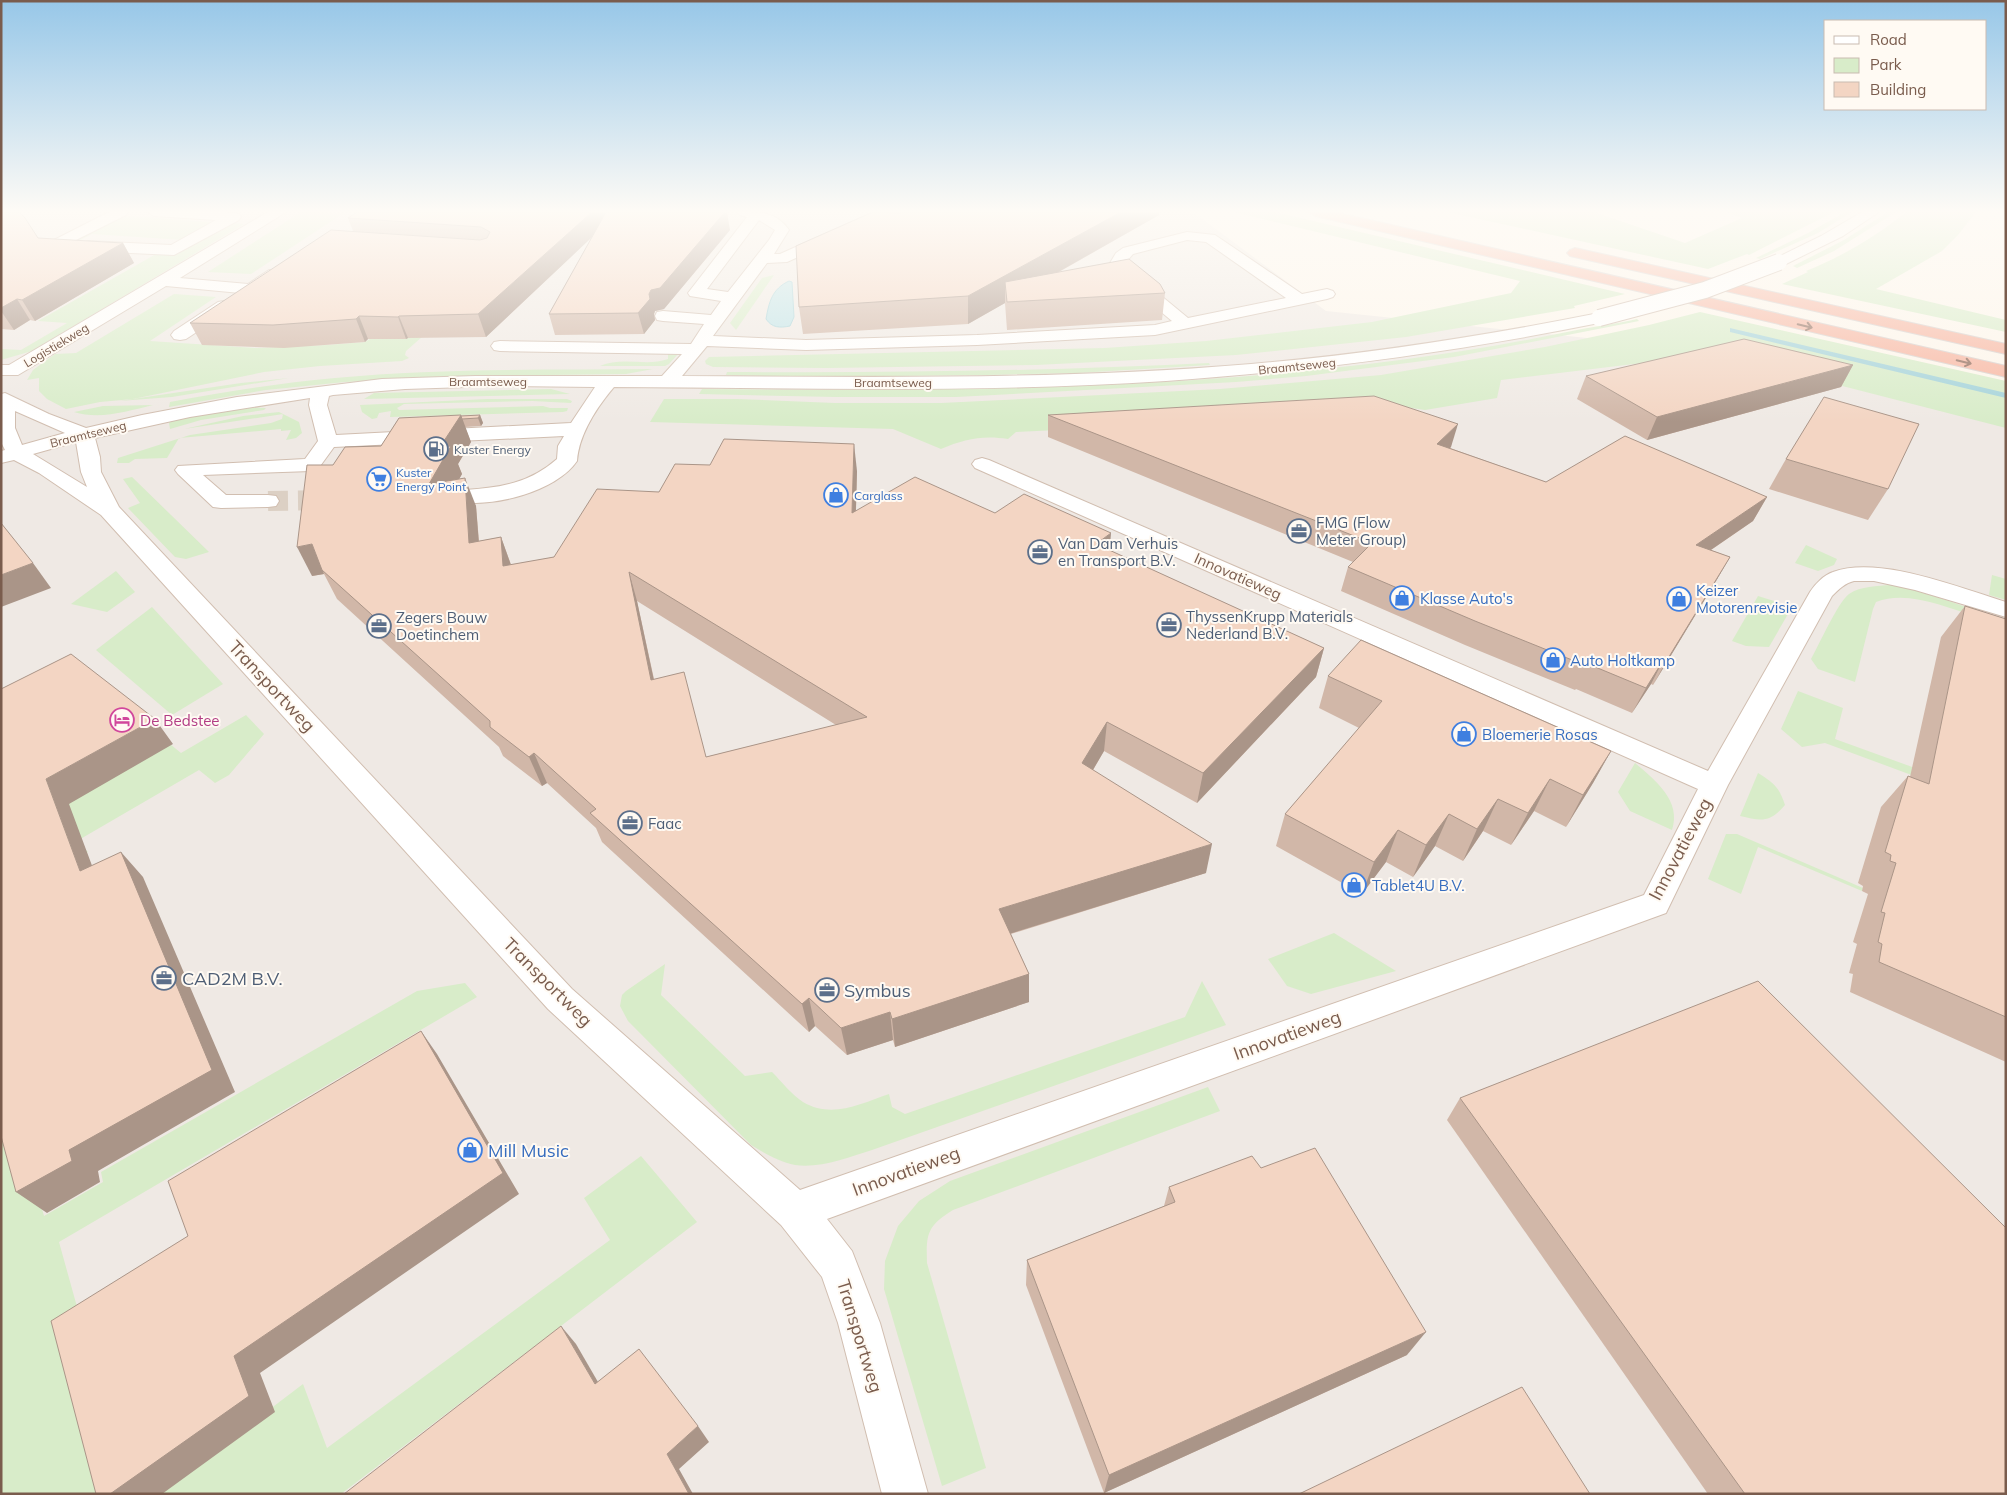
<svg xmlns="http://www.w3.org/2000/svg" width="2007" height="1495" font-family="Mulish,sans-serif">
	<rect width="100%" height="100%" fill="#fdf6ec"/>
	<path fill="#efe9e4" d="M1,212H1185L1197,215L1326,311L1704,350L2006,398V1494H1Z"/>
	<g fill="#d8ecc9">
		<path d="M301,212L344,213L251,274L208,272Z"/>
		<path d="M1234,212H1275L1625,294L1574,306L1575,308L1406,337L1236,355L1036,365L827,368L713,367L706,364L705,361L709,357L1105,348L1206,341L1372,322L1511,293L1520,281Z"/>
		<path d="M1447,212H1594L1685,243L1742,218L1726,212H1834L1749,255L1747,254L1708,269Z"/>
		<path d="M1845,212H1852L1818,233L1760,259L1756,258L1808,233Z"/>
		<path d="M1888,212H1896L1834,251L1797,268L1793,266L1844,240Z"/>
		<path d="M1906,212H1976L1958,235L1942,251L1876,289L2006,320V332L1782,284L1808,272L1806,271C1841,257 1877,236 1906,212Z"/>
		<path d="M130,216L210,222L206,227L183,240L92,234L49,257L40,256L119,218Z"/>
		<path d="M235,223L244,224L32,351L1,360V349L21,350L67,323L38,321L156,254L176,255L227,225Z"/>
		<path d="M494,264L504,265L406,351L405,355L409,358L402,361L320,366L264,372L133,399L100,402L66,409L47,399L39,391V378L27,380L33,370L55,354L76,353L174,294L216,297L150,341L257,348L327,345L365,342Z"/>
		<path d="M774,275L736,330L730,323L762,278Z"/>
		<path d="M1700,312L2006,381V428L1717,354L1501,380L1497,398L1425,410L1391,405L1099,428L1016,432L1008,439C983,435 964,439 941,449L893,429L650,422L664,399H738L835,403H941L1220,389L1381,375L1545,347L1649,325Z"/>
		<path d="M1637,319L1639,321L1454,357L1306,376L1236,382L956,397H836L699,394L702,389C995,392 1289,390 1577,330C1598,326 1616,324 1637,319Z"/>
		<path d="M676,353L678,354L669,364L665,366H600C622,356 646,367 668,359V354Z"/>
		<path d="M1209,363L1210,365L1078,373L987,375L803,377L726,375L727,372C888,373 1048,371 1209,363Z"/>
		<path d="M653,369L626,374L474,376L345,382L266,390L169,407L170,402C225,392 279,383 335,378C440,368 547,370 653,369Z"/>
		<path d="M289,378L172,397L119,401L241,383Z"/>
		<path d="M551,389L570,394L364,399L374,393Z"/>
		<path d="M487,399H567L572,401L571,403L532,401L404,404L397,408L399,410L543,406L550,408H568L567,411L563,412L390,417L391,411L379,413L377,418L372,419L362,412L360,405Z"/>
		<path d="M153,405C128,411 100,420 74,412L103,406Z"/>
		<path d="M243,407L266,408L264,410L201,420L170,429L169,423L171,421Z"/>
		<path d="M279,412L299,422L302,433L296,438L286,440L291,430L281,431V429L179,438L167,458L135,459L129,463H117L118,458L190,435L271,423L282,419L283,414L184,429L243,416Z"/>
		<path d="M132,477L209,552L186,559L175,557L128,508L140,503L123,479Z"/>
		<path d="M1806,545L1837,559L1834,565L1818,571L1795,563Z"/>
		<path d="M116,571L135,592L107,612L71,604Z"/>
		<path d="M1992,575L2006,579V600L1989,595Z"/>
		<path d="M1891,585L1911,588L1969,608L1975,616C1944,607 1908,590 1876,602L1873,609L1855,682L1818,669L1811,659C1819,645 1838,602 1849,594C1861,586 1877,586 1891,585Z"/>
		<path d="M1758,596L1774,601L1788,614L1769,647L1746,646L1732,641Z"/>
		<path d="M152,607L223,684L172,715L96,650Z"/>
		<path d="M1798,691L1843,708L1835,739L2006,801V810L1825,743L1802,747L1781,729Z"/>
		<path d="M246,715L264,734L229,775L215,783L199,770L77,841L88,852L1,892V786L170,744L181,753Z"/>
		<path d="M1635,763C1655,780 1682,801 1672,830L1630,811L1618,792Z"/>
		<path d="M1758,773C1774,783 1779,787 1785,805C1770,823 1761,821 1740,816Z"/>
		<path d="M1726,834H1737L1863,888L1862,891L1758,847L1741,894L1708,879Z"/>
		<path d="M1334,933L1396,971L1311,994L1287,986L1268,959Z"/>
		<path d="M665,964L661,995L745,1076L772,1072C782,1082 792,1095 803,1102C832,1119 860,1104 889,1094L892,1107L905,1114L1185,1017L1202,981L1226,1025L872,1150C849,1157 819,1169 795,1165C779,1162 764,1153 751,1145L628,1021L620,1006L622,995L626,991Z"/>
		<path d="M465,983L477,997L59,1242L129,1494H1V1061L44,1216L103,1182L101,1172L417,991Z"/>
		<path d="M1208,1087L1220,1111L953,1210C927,1226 926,1234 927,1263L986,1468L942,1486L884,1289L885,1261L898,1226L919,1201L950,1181Z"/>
		<path d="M641,1156L697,1222L341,1494H158L303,1384L327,1448L610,1240L584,1198Z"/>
	</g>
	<path fill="#bfe3e8" stroke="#a5d3da" d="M789,281L792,282L794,317L790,326C780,328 772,328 766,319C769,302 772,289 789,281Z"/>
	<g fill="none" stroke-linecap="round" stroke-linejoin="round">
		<path fill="#a5d3da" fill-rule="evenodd" d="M1730,328L2006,393V398L1730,332Z"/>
		<path stroke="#dcd0c4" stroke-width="20" stroke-dasharray="20 10" stroke-linecap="butt" d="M268,501L339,500"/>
		<g stroke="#d1beb0" stroke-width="2">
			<g id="minor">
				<path d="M109,212H128L126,215L62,247H52L50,244L52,241Z"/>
				<path d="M147,212H227L239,214L241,217L239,220L174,255L88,251L83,249L80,246L83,243L88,241L171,245L216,220L154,216Z"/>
				<path d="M268,212H286L180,278L248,284L269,270H281L283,273L281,276L257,292L251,294L166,286L18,375H1V365H9Z"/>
				<path d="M738,212C759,212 776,211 789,230L774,254H780L874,212H893L891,215L787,262L767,263L713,336L806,340L977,335L1155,325L1172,321L1130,286L1110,263L1116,253L1123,248L1187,232L1215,235L1302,294L1327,289L1333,291L1335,294L1333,297L1327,299L1155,335L977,345L806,350L707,346L682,376C872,377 1062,380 1251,364C1368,354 1484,336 1599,313L1605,314L1607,318L1605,322L1599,323C1456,352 1312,371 1166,381C982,393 798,388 614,387C597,407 579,434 577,461C557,491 491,509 457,501L454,496L457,491L465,490C500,488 530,483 557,459L558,446L564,436L334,447L318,469L311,471L203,475L226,495H268L276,496L279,501L276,506L268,507L221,508L213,507L178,474L175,470L178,466L305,459L318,441L309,405L310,398L190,417L95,438L100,457L101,472L119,507L572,989L800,1190L1644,895L1698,789L975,468L972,464L975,460L982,458L989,460L1708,771L1810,592C1815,584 1824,575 1833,572C1879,555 1960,588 2006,602V617L1915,590L1874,581H1854C1845,583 1839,589 1832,596L1728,785L1666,913L827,1219L852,1251L880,1323L928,1494H882L838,1323L822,1277L781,1225L548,1009L101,515L39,473L14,460L1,463V451L5,450L1,442V394L5,393L49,414L86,428L142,415L237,397L382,379L475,376H662L682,354L500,351L494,350L491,346L494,342L500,341L691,344L704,324L663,321L657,320L655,316L657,312L663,311L711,315L721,301L690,296L688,293L747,217L740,215ZM759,220L775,230L769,240L728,292L707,289ZM1187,240L1206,242L1286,298L1188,318L1142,280L1126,262L1133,254ZM498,386L595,387L571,423L336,435L327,405L329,396L333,395L405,389ZM15,411L65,433L22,445L15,428ZM76,442L81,472L87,487L33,454Z"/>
				<path d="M1862,212H1879L1843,236L1784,265H1774L1771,262L1774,259L1821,236Z"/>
				<path d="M224,301L230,302L232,306L230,310L186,339L180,340L174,339L171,335L174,331L218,302Z"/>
			</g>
		</g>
		<g stroke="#dad1cd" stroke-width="2">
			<g id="highway">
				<path d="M1308,212H1335L2006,366V377L1315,216Z"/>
				<path d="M1575,248L2006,344V354L1570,256L1567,253L1570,250Z"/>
			</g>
		</g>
		<use href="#minor" fill="#fff" fill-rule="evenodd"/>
		<use href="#highway" fill="#f7b7a3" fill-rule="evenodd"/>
		<g stroke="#d1beb0" stroke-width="18" stroke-linecap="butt">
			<path id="minor-bridge" d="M1599,318L1705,290L1779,262"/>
		</g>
		<use href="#minor-bridge" stroke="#fff" stroke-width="16"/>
	</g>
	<g fill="#d1b7a8" fill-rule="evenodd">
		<path d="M1,212L38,238L123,243L134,263L35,321L30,320L14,330L1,329Z"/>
		<path d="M604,212L605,215L730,230L664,309L655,311L654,314L655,320L644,334L555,335L549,314L592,237L486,337L408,338L406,339H368L365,342L284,348L202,345L190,323L353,231L348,218Z"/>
		<path d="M890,212H1159V215L1059,272L1165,293L1162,320L1007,330L1005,303L968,324L803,334L799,307Z"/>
		<path d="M1853,365L1841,387L1647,440L1577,399L1586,376Z"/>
		<path d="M480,415L483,423L481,426L465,427L471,442L458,464L462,474L459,479L476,506L479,541L501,537L511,565L554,557L659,492L857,471L856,511L995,513L1110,551L1324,648L1316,677L1197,803L1104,751L1093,770L1206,873L1011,934L1029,974V1002L895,1047L893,1040L847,1055L815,1026L809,1032L602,842L596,828L547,783L542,786L503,756L499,747L337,599L324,574L312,576L333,465L381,446L399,418ZM637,601L836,725L706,757L654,679Z"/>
		<path d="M1048,415L1451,447L1450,448L1546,482L1767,497L1753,521L1711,550L1730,557L1716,581L1653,685L1651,684L1632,713L1576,689L1575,690L1465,645L1341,591L1348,567L1353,562L1048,437Z"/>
		<path d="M1786,459L1888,489L1868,520L1769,489Z"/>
		<path d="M1965,606L2006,619V1062L1850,992L1853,974L1849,973L1857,944L1853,942L1868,894L1862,891L1863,886L1858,883L1881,807L1908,776L1910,777L1941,637Z"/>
		<path d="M1328,676L1611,751L1593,783L1566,827L1534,811L1511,845L1483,831L1463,861L1435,846L1413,877L1386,862L1362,894L1276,846L1285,814L1359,728L1319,708Z"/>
		<path d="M1460,1098L2006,1494H1708L1447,1120Z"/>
		<path d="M1169,1187L1407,1355L1104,1493L1026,1285L1027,1260L1164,1206Z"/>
	</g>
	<g fill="#aa9588">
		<path d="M592,212H604L607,223L486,337L478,314Z"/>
		<path d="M725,212H727L730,230L664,309L655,311L654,314L655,320L644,334L638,313L651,290Z"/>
		<path d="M1121,212H1159V215L1007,301L1005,282V303L968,324V296Z"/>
		<path d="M123,243L134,263L35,321L22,300Z"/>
		<path d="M17,299L30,320L14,330L1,311V308Z"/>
		<path d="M359,316L368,339L365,342L356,319Z"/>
		<path d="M399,316L408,338L406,339L398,317Z"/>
		<path d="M1853,365L1841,387L1647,440L1657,417Z"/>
		<path d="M461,415L471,442L458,464L462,474L441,512L429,484L440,447Z"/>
		<path d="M480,415L483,423L481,426L478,418Z"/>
		<path d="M1458,424L1451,447L1430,467L1437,444Z"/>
		<path d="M854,444L857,471L855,541L852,513Z"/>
		<path d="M465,478L476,506L481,571L469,543Z"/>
		<path d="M1767,497L1753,521L1683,569L1696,545Z"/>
		<path d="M1111,533L1109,561L1096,544Z"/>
		<path d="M501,537L511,565L503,566Z"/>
		<path d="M312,544L324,574L312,576L297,547Z"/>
		<path d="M1730,557L1716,581L1653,685L1667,660Z"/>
		<path d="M33,563L51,588L1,607V575Z"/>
		<path d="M629,572L637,601L660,709L651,680Z"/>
		<path d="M1324,648L1316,677L1197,803L1203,773Z"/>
		<path d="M1664,659L1651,684L1632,713L1646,688Z"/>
		<path d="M155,719L173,744L69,804L103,895L80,871L46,779Z"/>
		<path d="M1107,722L1104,751L1080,792L1082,763Z"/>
		<path d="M1611,751L1593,783L1566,827L1583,795Z"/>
		<path d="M534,753L547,783L542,786L529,757Z"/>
		<path d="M1550,779L1534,811L1511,845L1528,813Z"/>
		<path d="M1498,799L1483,831L1463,861L1477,829Z"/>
		<path d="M1449,814L1435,846L1413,877L1426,845Z"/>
		<path d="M1398,830L1386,862L1362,894L1374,862Z"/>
		<path d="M1212,844L1206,873L999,937V909Z"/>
		<path d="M121,852L143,877L235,1092L98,1171L100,1182L47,1213L16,1192L69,1150Z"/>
		<path d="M1029,974V1002L895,1047L892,1019Z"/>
		<path d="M809,998L815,1026L809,1032L802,1004Z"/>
		<path d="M890,1012L893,1040L847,1055L841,1028Z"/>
		<path d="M421,1031L437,1054L519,1194L260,1373L275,1412L162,1494H110L234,1356Z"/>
		<path d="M561,1326L576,1344L609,1401L595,1384Z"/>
		<path d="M1426,1332L1407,1355L1104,1493L1109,1475Z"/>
		<path d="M698,1426L709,1442L679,1469L693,1494H689L667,1454Z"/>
	</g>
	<g fill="#f3d5c3" stroke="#aa9588" fill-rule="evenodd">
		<path d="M1,212H19L25,218L38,238L123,243L22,300L17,299L1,308Z"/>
		<path d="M357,212H592L478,314L399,316L398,317L359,316L356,319L273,325L190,323L331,230L480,240L487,238L490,232L481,227L348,218Z"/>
		<path d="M606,212H725L660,288L651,290L649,294L650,299L638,313L549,314Z"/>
		<path d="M873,212L901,213V212H1121L968,296L799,307L796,246Z"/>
		<path d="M1129,259L1160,284L1165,293L1007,302L1005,282Z"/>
		<path d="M1744,339L1853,365L1657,417L1586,376Z"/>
		<path d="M1374,396L1458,424L1437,444L1546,482L1625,436L1767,497L1696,545L1730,557L1667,660L1664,659L1646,688L1588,664L1587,666L1475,621L1348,567L1372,543L1048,415Z"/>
		<path d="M1824,397L1919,424L1888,489L1786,459Z"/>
		<path d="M461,415L440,447L451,446L429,484L465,478L469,543L501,537L503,566L554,557L597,489L659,492L675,464L710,465L724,439L854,444L852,513L915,477L995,513L1024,494L1111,533L1096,544L1324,648L1203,773L1107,722L1082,763L1212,844L999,909L1029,974L892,1019L890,1012L841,1028L809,998L802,1004L590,813L596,809L534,753L529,757L490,727V721L322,570L312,544L297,547L307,465H333L345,447L381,446L399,418ZM629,572L867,717L706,757L684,672L651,680Z"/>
		<path d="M480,415L478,418L462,419L461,416Z"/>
		<path d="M1,523L33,563L1,575Z"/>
		<path d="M1965,606L2006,619V1017L1879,962L1882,944L1878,942L1885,913L1881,912L1896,863L1890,861L1891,855L1885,852L1908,776L1929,784Z"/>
		<path d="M1361,640L1611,751L1583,795L1550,779L1528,813L1498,799L1477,829L1449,814L1426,845L1398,830L1374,862L1285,814L1382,701L1328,676Z"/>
		<path d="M71,654L155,719L46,779L80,871L121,852L212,1070L69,1150L72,1161L16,1192L1,1136V689Z"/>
		<path d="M1758,981L2006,1228V1494H1745L1460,1098Z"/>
		<path d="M421,1031L503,1173L234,1356L249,1396L110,1494H96L51,1321L188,1236L168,1181Z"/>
		<path d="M1315,1148L1426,1332L1109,1475L1027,1260L1175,1202L1169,1187L1252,1156L1261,1168Z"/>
		<path d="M561,1326L595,1384L639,1349L698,1426L667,1454L689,1494H344Z"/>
		<path d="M1522,1387L1590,1494H1299Z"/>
	</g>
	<defs><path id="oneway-shaft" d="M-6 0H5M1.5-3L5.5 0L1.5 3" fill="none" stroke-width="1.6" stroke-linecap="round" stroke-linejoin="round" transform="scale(1.25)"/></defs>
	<g stroke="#936e5e">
		<use href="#oneway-shaft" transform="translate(1805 326) rotate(13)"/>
		<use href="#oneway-shaft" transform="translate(1964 362) rotate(13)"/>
	</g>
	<linearGradient id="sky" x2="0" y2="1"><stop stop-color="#97c7e8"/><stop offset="0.5" stop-color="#fefbf6"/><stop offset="1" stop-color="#fefbf6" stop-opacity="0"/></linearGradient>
	<rect width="2007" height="422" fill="url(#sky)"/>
	<defs>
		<g id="fuel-ring" transform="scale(1.25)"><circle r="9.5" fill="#fffaf3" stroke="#5c6f8a" stroke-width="1.5"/><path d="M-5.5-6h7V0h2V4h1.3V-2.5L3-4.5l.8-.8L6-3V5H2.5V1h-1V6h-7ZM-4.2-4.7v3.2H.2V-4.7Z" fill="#5c6f8a"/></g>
		<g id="supermarket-ring" transform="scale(1.25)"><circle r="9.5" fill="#fffaf3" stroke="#3f7fe0" stroke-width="1.5"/><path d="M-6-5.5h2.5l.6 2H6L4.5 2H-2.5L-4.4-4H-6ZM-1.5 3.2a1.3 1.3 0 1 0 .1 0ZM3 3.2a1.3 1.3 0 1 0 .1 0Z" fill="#3f7fe0"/></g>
		<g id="shop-ring" transform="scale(1.25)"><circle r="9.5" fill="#fffaf3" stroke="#3f7fe0" stroke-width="1.5"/><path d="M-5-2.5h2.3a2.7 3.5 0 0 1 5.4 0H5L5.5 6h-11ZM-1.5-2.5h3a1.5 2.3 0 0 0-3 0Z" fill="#3f7fe0"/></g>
		<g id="office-ring" transform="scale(1.25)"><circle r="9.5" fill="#fffaf3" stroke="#5c6f8a" stroke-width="1.5"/><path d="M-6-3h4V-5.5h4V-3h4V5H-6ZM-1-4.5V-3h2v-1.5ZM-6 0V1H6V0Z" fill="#5c6f8a"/></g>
		<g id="hotel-ring" transform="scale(1.25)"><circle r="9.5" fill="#fffaf3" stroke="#d1479c" stroke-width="1.5"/><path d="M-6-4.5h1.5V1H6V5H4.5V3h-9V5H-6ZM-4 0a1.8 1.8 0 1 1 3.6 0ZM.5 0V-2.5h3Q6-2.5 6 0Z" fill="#d1479c"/></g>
	</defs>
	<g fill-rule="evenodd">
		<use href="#fuel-ring" x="436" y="449"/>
		<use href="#supermarket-ring" x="379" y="479"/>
		<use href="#shop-ring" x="836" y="495"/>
		<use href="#office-ring" x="1299" y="531"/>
		<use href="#office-ring" x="1040" y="552"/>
		<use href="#shop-ring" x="1402" y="598"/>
		<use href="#shop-ring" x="1679" y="599"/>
		<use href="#office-ring" x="1169" y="625"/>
		<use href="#office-ring" x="379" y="626"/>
		<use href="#shop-ring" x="1553" y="660"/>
		<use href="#hotel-ring" x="122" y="720"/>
		<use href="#shop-ring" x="1464" y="734"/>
		<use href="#office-ring" x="630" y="823"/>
		<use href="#shop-ring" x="1354" y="885"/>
		<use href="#office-ring" x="164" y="978"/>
		<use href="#office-ring" x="827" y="990"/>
		<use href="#shop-ring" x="470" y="1150"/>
	</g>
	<g text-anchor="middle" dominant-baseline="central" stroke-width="4" stroke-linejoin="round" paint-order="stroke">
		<g font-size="12" fill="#7a5c4d" stroke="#fffaf3">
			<text transform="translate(56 345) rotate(-31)">Logistiekweg</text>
			<text transform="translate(1297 366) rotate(-6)">Braamtseweg</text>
			<text x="488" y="381">Braamtseweg</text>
			<text x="893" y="382">Braamtseweg</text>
			<text transform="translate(88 434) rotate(-14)">Braamtseweg</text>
		</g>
		<g font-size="12" fill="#4e5e75" stroke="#fffaf3" text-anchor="start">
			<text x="454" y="449">Kuster Energy</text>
		</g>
		<g font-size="12" fill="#366cbe" stroke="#fffaf3" text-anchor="start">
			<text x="396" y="472">Kuster<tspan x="396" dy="14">Energy Point</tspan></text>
			<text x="854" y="495">Carglass</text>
		</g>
		<g font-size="15" fill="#4e5e75" stroke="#fffaf3" text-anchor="start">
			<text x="1316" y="522">FMG (Flow<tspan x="1316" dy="17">Meter Group)</tspan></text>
			<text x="1058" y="543">Van Dam Verhuis<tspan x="1058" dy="17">en Transport B.V.</tspan></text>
			<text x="1186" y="616">ThyssenKrupp Materials<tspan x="1186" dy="17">Nederland B.V.</tspan></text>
			<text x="396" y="617">Zegers Bouw<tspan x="396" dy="17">Doetinchem</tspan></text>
			<text x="648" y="823">Faac</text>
		</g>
		<g font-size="15" fill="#7a5c4d" stroke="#fffaf3">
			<text transform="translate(1238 576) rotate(24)">Innovatieweg</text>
		</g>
		<g font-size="15" fill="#366cbe" stroke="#fffaf3" text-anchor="start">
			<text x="1696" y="590">Keizer<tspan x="1696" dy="17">Motorenrevisie</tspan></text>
			<text x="1420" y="598">Klasse Auto's</text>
			<text x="1570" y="660">Auto Holtkamp</text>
			<text x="1482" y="734">Bloemerie Rosas</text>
			<text x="1372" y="885">Tablet4U B.V.</text>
		</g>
		<g font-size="15" fill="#b23c85" stroke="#fffaf3" text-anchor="start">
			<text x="140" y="720">De Bedstee</text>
		</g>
		<g font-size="18" fill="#7a5c4d" stroke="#fffaf3">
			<text transform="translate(272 686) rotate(47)">Transportweg</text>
			<text transform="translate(1680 849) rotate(-62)">Innovatieweg</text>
			<text transform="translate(548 982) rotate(45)">Transportweg</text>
			<text transform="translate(1287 1035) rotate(-20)">Innovatieweg</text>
			<text transform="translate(906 1171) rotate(-20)">Innovatieweg</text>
			<text transform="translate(860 1336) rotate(73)">Transportweg</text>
		</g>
		<g font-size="18" fill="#4e5e75" stroke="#fffaf3" text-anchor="start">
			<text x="182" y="978">CAD2M B.V.</text>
			<text x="844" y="990">Symbus</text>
		</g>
		<g font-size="18" fill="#366cbe" stroke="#fffaf3" text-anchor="start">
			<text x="488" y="1150">Mill Music</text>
		</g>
	</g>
	<rect width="2007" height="1495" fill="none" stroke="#7a5c4d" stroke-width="5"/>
	<rect x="1824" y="20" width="162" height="90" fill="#fffaf3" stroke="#cabbb1"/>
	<rect x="1834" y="36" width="25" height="8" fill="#ffffff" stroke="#cabbb1"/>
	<text x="1870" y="45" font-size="15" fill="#7a5c4d">Road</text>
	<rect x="1834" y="58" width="25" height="15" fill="#d8ecc9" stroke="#cabbb1"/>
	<text x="1870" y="70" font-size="15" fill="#7a5c4d">Park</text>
	<rect x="1834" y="82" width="25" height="15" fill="#f3d5c3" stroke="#cabbb1"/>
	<text x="1870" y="95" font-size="15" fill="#7a5c4d">Building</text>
</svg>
